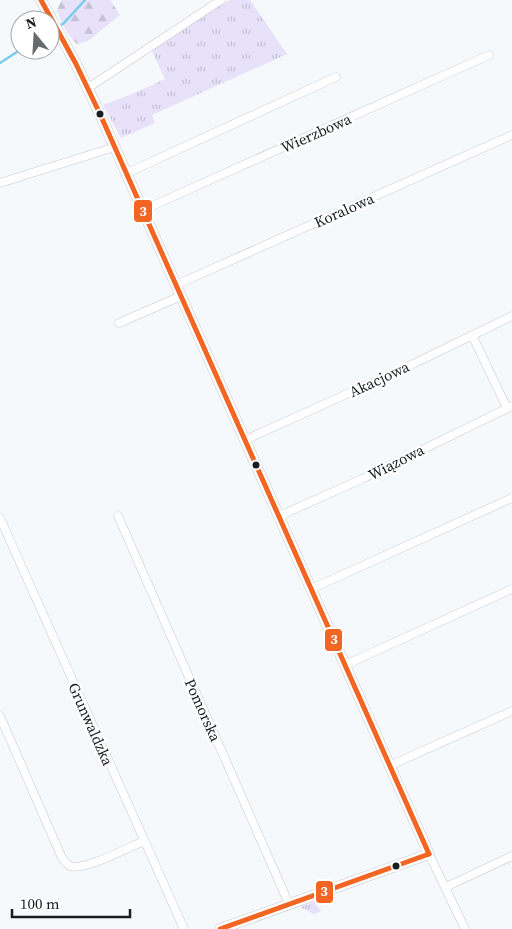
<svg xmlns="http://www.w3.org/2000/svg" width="512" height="929" font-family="'Source Serif 4',serif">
	<defs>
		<pattern id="grass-tufts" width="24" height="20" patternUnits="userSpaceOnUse" patternTransform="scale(1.25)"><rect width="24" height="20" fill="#e8e1fa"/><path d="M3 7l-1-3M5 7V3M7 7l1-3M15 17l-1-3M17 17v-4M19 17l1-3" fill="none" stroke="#c6c0d6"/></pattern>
		<pattern id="forest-firs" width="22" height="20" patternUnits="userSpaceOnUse" patternTransform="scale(1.25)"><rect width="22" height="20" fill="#e8e1fa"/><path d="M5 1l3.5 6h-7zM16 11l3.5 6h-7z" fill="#c6c0d6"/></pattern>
	</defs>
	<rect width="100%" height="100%" fill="#f6f9fc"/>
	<g fill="url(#grass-tufts)">
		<path d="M230,0H250L287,54L152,115L155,123L121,138L103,105L132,94L165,79L151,49Z"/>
		<path d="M314,902L321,911L314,914L300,907Z"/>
	</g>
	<path fill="url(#forest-firs)" d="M62,0H110L120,15L88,41L77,44C67,34 61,24 57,10Z"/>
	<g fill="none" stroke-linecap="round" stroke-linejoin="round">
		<g stroke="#79ccea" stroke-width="2.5">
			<path d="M58,27L64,23L85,0"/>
			<path d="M0,63L20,50"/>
		</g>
		<g stroke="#c5c8cd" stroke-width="9">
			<g id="minor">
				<path d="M88,88L221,0"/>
				<path d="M127,173L336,77"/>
				<path d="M0,183L115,147"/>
				<path d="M143,210L489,55"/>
				<path d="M176,285L512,135"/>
				<path d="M119,323L181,296"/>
				<path d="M472,335L507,408"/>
				<path d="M245,440L413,364L512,316"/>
				<path d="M118,516L289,904"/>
				<path d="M279,516L362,479L512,406"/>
				<path d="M0,518L184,929"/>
				<path d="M311,589L512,498"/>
				<path d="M345,665L512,589"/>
				<path d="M0,716L62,858C64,861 67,864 70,866C85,871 129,847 144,841"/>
				<path d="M389,766L512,711"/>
				<path d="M429,854L465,929"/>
				<path d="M446,887L512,856"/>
			</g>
		</g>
		<g stroke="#c5c8cd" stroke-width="11">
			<path id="tertiary" d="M41,0L76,64L100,114L429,854L220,929"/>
		</g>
		<use href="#minor" stroke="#fefeff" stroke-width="8"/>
		<use href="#tertiary" stroke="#fefeff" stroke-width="10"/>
		<g stroke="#fff" stroke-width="9">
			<g id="bus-1">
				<path d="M41,0L76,64L100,114L429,854"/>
				<path d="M220,929L429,854"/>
			</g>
		</g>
		<use href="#bus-1" stroke="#f26522" stroke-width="5"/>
	</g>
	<g fill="#191c21" stroke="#fff" stroke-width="2">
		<circle cx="100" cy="114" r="4.5"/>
		<circle cx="256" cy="465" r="4.5"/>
		<circle cx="396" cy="866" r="4.5"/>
	</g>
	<g text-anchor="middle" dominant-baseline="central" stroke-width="5" stroke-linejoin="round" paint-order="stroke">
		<g font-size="15" fill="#191c21" stroke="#fff">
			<text transform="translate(316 133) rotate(-24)">Wierzbowa</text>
			<text transform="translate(344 210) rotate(-24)">Koralowa</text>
			<text transform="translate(379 379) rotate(-25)">Akacjowa</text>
			<text transform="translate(396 462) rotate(-27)">Wiązowa</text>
			<text transform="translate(203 710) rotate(66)">Pomorska</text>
			<text transform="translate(91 724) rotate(66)">Grunwaldzka</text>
		</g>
	</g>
	<g stroke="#fff" stroke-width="2">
		<rect x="133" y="199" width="20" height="24" rx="5" fill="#f26522"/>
		<rect x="324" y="628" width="19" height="24" rx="5" fill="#f26522"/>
		<rect x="315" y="880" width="19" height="24" rx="5" fill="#f26522"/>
	</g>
	<g font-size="14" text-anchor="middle" font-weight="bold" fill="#fff">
		<text x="143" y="216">3</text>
		<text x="334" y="644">3</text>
		<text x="324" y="896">3</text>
	</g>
	<g transform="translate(35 35) rotate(342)"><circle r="24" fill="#ffffff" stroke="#a3a4a6"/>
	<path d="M0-4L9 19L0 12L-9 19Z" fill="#66696e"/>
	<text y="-8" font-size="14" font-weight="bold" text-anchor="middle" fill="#191c21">N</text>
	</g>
	<path d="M12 909v8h118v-8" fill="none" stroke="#191c21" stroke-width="2.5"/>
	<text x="20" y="909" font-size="15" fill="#191c21" stroke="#ffffff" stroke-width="4" paint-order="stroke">100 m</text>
</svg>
